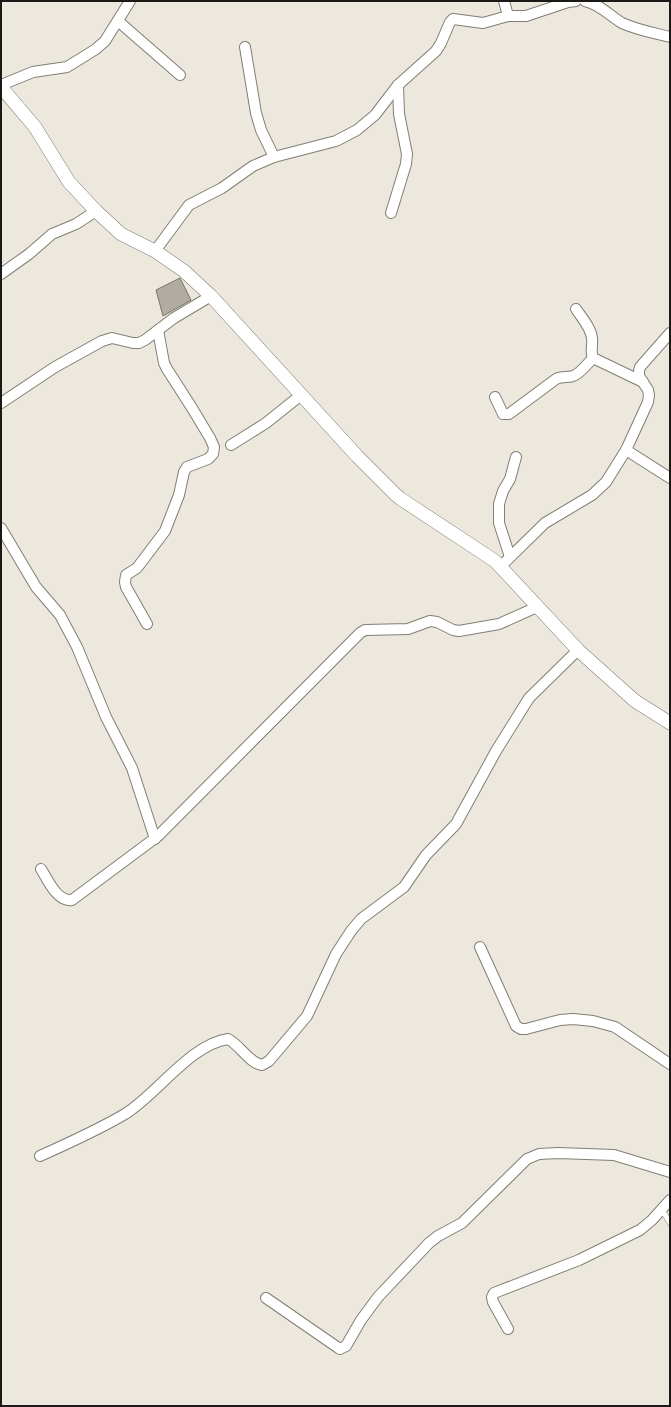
<svg xmlns="http://www.w3.org/2000/svg" width="671" height="1407" font-family="Georgia,serif">
	<rect width="100%" height="100%" fill="#ede8dd"/>
	<path fill="#b1aca2" stroke="#777369" d="M180,278L191,300L163,316L156,290Z"/>
	<g fill="none" stroke-linecap="round" stroke-linejoin="round">
		<g stroke="#827e74" stroke-width="6">
			<path id="service" d="M662,1210L670,1223"/>
		</g>
		<g stroke="#827e74" stroke-width="12">
			<g id="minor">
				<path d="M504,1L508,16"/>
				<path d="M585,1C600,4 610,16 622,23C637,30 654,33 670,37"/>
				<path d="M118,21L180,75"/>
				<path d="M245,47L256,113L261,130L274,157"/>
				<path d="M1,85L33,72L67,67L96,49L105,41L130,1"/>
				<path d="M391,213L406,164L407,154L399,114L398,85"/>
				<path d="M155,251L189,205L222,188L253,166L274,157L336,141L357,130L375,115L398,85L436,51L441,43L450,22L453,19L483,23L508,16H526L568,2L576,1"/>
				<path d="M1,274L29,254L52,234L76,224L96,211"/>
				<path d="M576,309C582,318 591,328 592,338C593,345 590,352 593,358L643,382"/>
				<path d="M495,397L503,414H509L556,379C562,376 567,378 573,376C580,374 588,363 593,358"/>
				<path d="M1,403L55,367L102,341L112,338L133,343H139L145,340L174,318L211,296"/>
				<path d="M231,445L266,423L301,395"/>
				<path d="M626,450L670,478"/>
				<path d="M1,528L36,587L60,615L77,647L106,717L132,768L155,839"/>
				<path d="M510,557L499,523V504L503,491L510,479L516,457"/>
				<path d="M501,566L545,523L592,495L606,482L626,450L648,402L649,395L648,390L639,376V371L640,367L670,333"/>
				<path d="M147,624L126,587L125,582L126,575L137,568L165,531L179,495L184,472L187,467L208,459L213,454L214,447L210,438L192,408L167,369L164,363L158,330"/>
				<path d="M41,869C48,880 57,902 72,900L158,836L360,633L365,630L408,629L430,621L437,622L453,630L459,631L499,624L537,607"/>
				<path d="M480,947L516,1026L521,1029H526L560,1020L573,1019L593,1021L615,1027L670,1064"/>
				<path d="M40,1156C69,1143 98,1130 125,1114C157,1094 191,1044 228,1039C240,1045 249,1063 262,1065L269,1061L307,1016L336,954L351,931L361,919L404,887L426,855L456,824L496,751L529,698L578,650"/>
				<path d="M266,1298L337,1347L340,1349L346,1346L361,1320L378,1297L429,1243L438,1236L462,1223L527,1159L539,1154L558,1153L614,1155L670,1172"/>
				<path d="M508,1329L493,1302L492,1297L494,1293L579,1260L640,1230L652,1220L670,1200"/>
			</g>
		</g>
		<g stroke="#827e74" stroke-width="14">
			<path id="tertiary" d="M1,87L35,127L69,182L96,211L121,234L155,251L184,271L211,296L357,456L396,495L401,499L495,561L578,650L635,701L670,723"/>
		</g>
		<use href="#service" stroke="#fff" stroke-width="5"/>
		<use href="#minor" stroke="#fff" stroke-width="10"/>
		<use href="#tertiary" stroke="#fff" stroke-width="13"/>
	</g>
	<rect width="671" height="1407" fill="none" stroke="#1b1915" stroke-width="4"/>
</svg>
